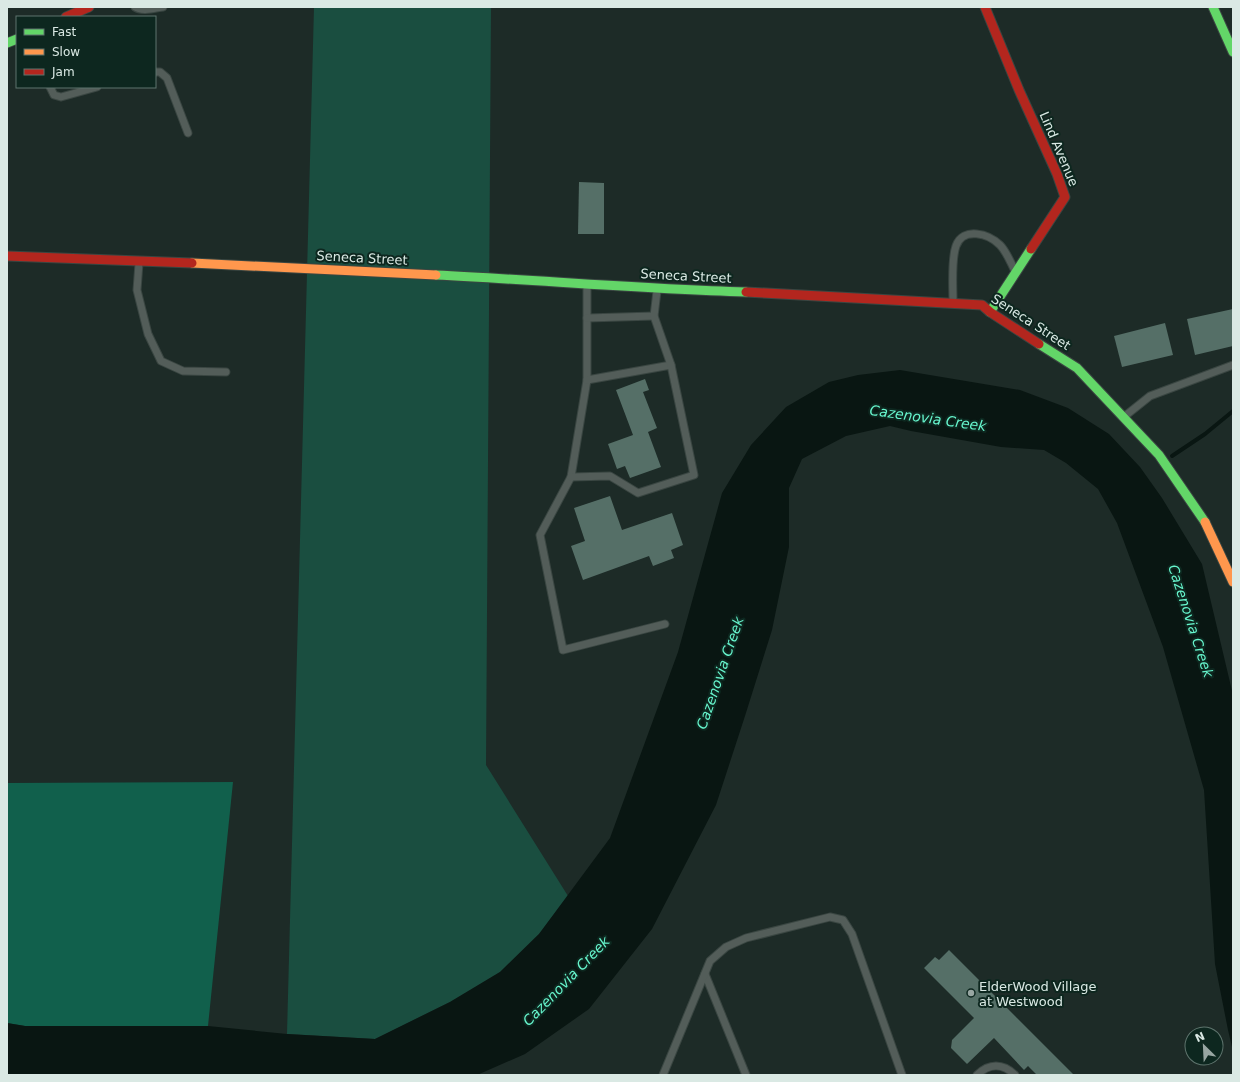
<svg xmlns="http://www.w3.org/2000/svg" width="1240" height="1082" font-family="'DejaVu Sans',sans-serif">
	<rect width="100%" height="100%" fill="#1d2b27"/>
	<path fill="#1a4e40" d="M314,7H491L486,765L568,896L539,934L500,972L450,1002L375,1039L287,1034Z"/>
	<path fill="#11604c" d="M233,782L208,1026H25L7,1023V783Z"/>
	<path fill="#091612" d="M900,370L1020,390L1068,408L1109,434L1140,467L1162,498L1202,564L1233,695V1051L1228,1030L1215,964L1204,790L1163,647L1117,523L1098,489L1066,463L1044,450L1001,447L911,431L890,426L846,436L802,459L789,488V547L772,630L745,716L716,805L652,929L589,1009L525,1054L477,1075H7V1023L25,1026H208L287,1034L375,1039L450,1002L500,972L539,934L610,838L678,652L722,493L751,445L786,407L829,382L858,375Z"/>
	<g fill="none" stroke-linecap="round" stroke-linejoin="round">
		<path stroke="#091612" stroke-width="4" d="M1172,456L1205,434L1233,411"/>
	</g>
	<g fill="#556f67">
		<path d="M579,182L604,183V234H578Z"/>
		<path d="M1233,309V346L1195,355L1187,319Z"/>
		<path d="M1165,323L1173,355L1122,367L1114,336Z"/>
		<path d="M645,379L649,390L643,392L657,428L648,432L661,467L630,478L625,466L617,469L608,444L633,435L616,390Z"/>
		<path d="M610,496L622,530L672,513L683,545L671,550L674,558L653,566L649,556L583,580L571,546L585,541L574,508Z"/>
		<path d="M949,950L1074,1075H1037L1028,1066L1024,1070L994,1038L967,1064L951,1048L952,1040L974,1018L924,968L935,957L939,960Z"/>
	</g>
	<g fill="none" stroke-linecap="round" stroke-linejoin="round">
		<g stroke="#3a4642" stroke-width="9">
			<g id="lane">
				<path d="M135,7C142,12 155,8 163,7"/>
				<path d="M155,72H160L167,78L188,133"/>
				<path d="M50,87L54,95L61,97L97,87"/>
				<path d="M139,263L137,290L148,334L161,361L183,371L226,372"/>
				<path d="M587,285V380L571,477L540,535L563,650L665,624"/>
				<path d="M953,301C953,286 951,260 956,246C963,226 989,234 1000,245C1006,251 1010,261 1014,269"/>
				<path d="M587,318L654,316"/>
				<path d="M587,380L671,365"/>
				<path d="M1125,416L1150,396L1233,365"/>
				<path d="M571,477L610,476L638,493L694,475L671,365L654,316L657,291"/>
				<path d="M705,974L746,1075"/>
				<path d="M663,1075L710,961L726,947L746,938L830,917L843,920L852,934L902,1075"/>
				<path d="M977,1075C989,1063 1003,1063 1015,1075"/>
			</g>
		</g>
		<g stroke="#3a4642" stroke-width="11">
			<g id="fast">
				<path d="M1213,7L1233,52"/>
				<path d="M7,43L17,39"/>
				<path d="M436,275C539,280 643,289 746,292"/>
				<path d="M990,312L1031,249"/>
				<path d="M1039,344L1077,368L1159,455L1205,522"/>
			</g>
		</g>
		<g stroke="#3a4642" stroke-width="11">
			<g id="slow">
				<path d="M192,263L436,275"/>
				<path d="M1205,522L1233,582"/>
			</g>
		</g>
		<g stroke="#3a4642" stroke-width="11">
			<g id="jam">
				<path d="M985,7L1019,90L1057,174L1065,197L1031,249"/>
				<path d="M66,17L89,7"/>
				<path d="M7,256L192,263"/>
				<path d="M746,292L982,305L990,312L1039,344"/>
			</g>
		</g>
		<use href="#lane" stroke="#535d59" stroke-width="7"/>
		<use href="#fast" stroke="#63d668" stroke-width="9"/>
		<use href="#slow" stroke="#ff974d" stroke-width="9"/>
		<use href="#jam" stroke="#b3261e" stroke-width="9"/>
	</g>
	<circle fill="#98a6a2" stroke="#0d271f" stroke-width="1.5" cx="971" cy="993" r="4"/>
	<g text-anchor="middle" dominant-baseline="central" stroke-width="4" stroke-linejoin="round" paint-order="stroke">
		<g font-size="13" fill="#dae9e4" stroke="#0d271f">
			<text transform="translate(1059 149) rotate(67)">Lind Avenue</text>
			<text transform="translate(362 258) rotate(3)">Seneca Street</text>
			<text transform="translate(686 276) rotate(3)">Seneca Street</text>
			<text transform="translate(1031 322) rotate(33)">Seneca Street</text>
		</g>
		<g font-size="13" fill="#dae9e4" stroke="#0d271f" text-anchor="start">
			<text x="979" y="986">ElderWood Village<tspan x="979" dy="15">at Westwood</tspan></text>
		</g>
		<g font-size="14" font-style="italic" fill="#67f5cd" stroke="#0d271f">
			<text transform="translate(928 418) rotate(8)">Cazenovia Creek</text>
			<text transform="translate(1191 621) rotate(72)">Cazenovia Creek</text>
			<text transform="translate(720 673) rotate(-71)">Cazenovia Creek</text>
			<text transform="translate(566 981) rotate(-46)">Cazenovia Creek</text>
		</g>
	</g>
	<rect width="1240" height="1082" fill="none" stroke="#dae9e4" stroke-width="16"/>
	<rect x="16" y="16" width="140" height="72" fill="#0d271f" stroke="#5f756e"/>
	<rect x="24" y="29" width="20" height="6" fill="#63d668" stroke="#5f756e"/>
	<text x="52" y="36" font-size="12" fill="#dae9e4">Fast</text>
	<rect x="24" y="49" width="20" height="6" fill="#ff974d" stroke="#5f756e"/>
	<text x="52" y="56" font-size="12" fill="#dae9e4">Slow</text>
	<rect x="24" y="69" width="20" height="6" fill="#b3261e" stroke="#5f756e"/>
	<text x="52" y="76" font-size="12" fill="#dae9e4">Jam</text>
	<g transform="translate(1204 1046) rotate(336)"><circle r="19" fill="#0d271f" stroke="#5f756e"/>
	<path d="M0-3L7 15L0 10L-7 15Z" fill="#98a6a2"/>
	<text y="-6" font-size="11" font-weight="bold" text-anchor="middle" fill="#dae9e4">N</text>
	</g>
</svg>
